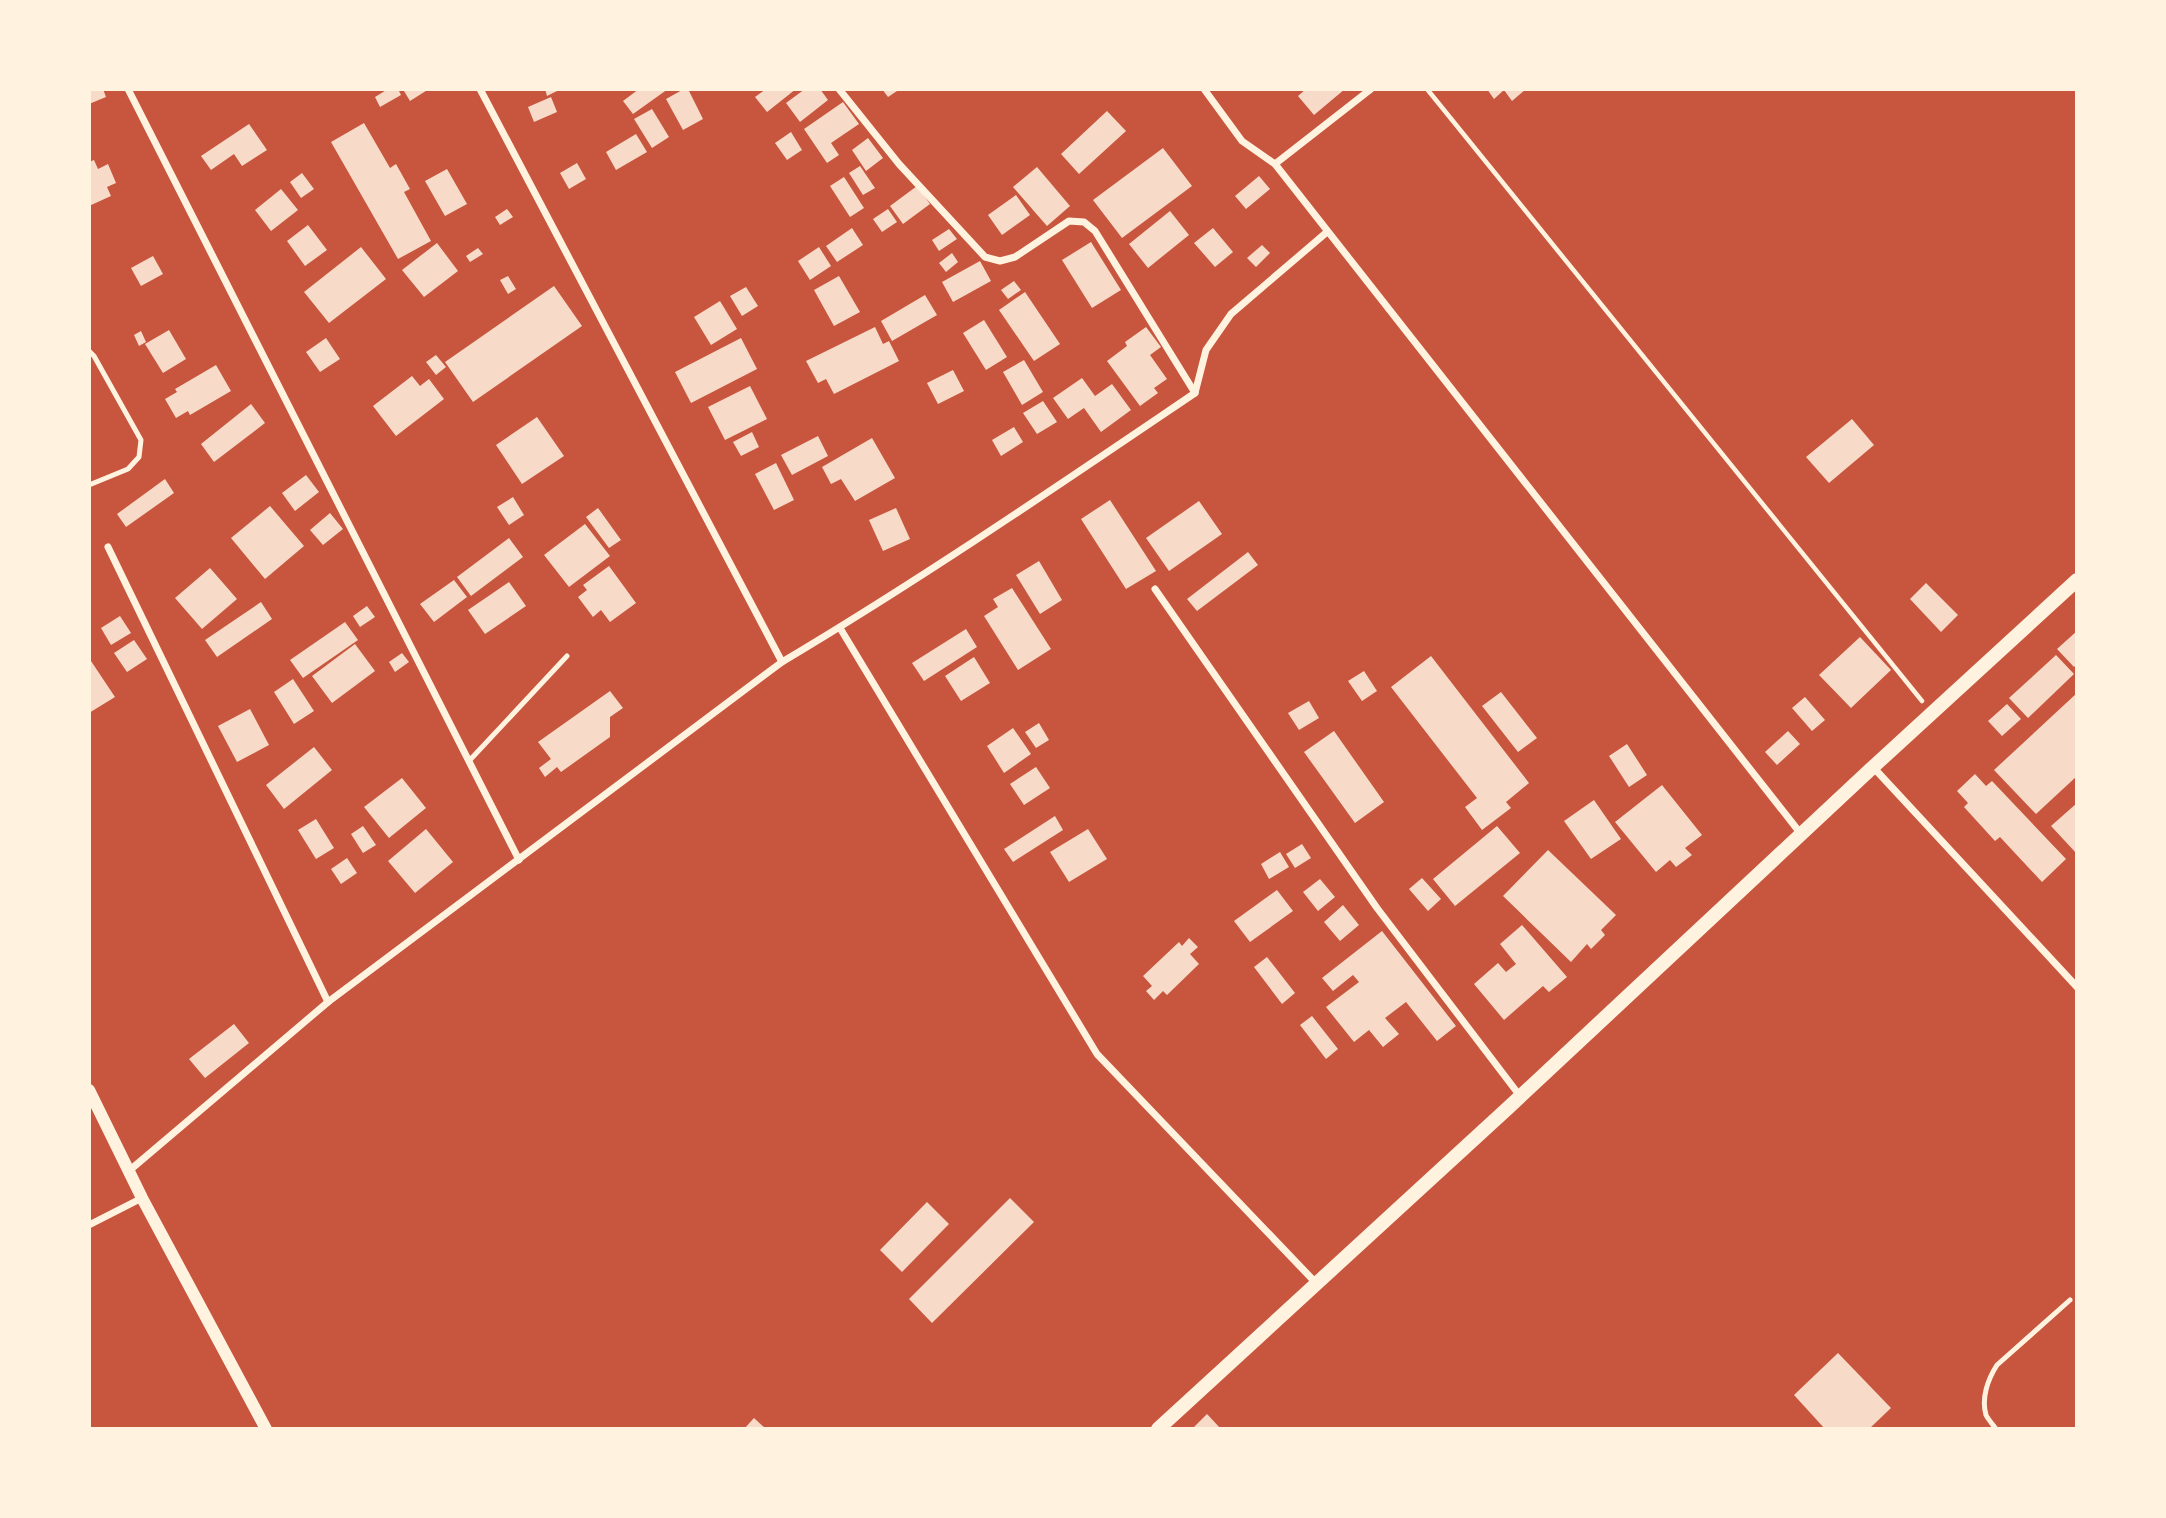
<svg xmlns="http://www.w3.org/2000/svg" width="2166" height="1518" font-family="'Fira Sans',sans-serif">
	<rect width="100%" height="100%" fill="#c8553d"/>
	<g fill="#f7dbc8">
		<path d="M89,89H103L106,97L89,104Z"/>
		<path d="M388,89H398L401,95L380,107L375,97Z"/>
		<path d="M407,89H429L410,101L404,91Z"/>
		<path d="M545,89H561L547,96Z"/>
		<path d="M639,89H668L633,114L623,101Z"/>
		<path d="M684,89H688L703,119L683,130L666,99Z"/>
		<path d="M766,89H796L767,112L755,97Z"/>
		<path d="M805,89H820L828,100L800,122L786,103Z"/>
		<path d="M882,89H900L888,97Z"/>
		<path d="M1306,89H1345L1314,115L1298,96Z"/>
		<path d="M1487,89H1526L1512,101L1504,90L1494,99Z"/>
		<path d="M551,97L557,112L534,122L528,107Z"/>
		<path d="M843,102L859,124L831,143L839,155L827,163L804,129Z"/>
		<path d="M652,109L669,137L652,148L634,119Z"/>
		<path d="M1107,111L1126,131L1079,174L1061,154Z"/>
		<path d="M364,123L390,168L396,164L410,189L404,192L431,241L398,259L331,142Z"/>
		<path d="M249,124L267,150L242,166L234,154L211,170L201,156Z"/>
		<path d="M791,132L802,150L787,160L775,143Z"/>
		<path d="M636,134L647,152L616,170L606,152Z"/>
		<path d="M868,138L883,158L866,171L852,150Z"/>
		<path d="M1163,148L1192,186L1122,238L1093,200Z"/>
		<path d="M94,160L98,169L108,164L116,183L107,187L111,196L89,206V162Z"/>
		<path d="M577,163L586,179L569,189L560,173Z"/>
		<path d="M860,166L875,188L863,195L849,173Z"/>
		<path d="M1037,167L1070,206L1047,226L1013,187Z"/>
		<path d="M447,169L467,204L445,216L425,181Z"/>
		<path d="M302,173L314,189L301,198L290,182Z"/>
		<path d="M1259,176L1270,189L1246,209L1235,196Z"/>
		<path d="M844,177L864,208L850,217L830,186Z"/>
		<path d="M917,186L930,204L903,224L890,206Z"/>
		<path d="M281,189L298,210L271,231L255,210Z"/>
		<path d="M1016,195L1030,215L1002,235L988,215Z"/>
		<path d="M507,209L513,217L500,225L495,217Z"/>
		<path d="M888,209L897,222L882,232L873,219Z"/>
		<path d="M1170,211L1189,235L1148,268L1129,244Z"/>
		<path d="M308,225L327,250L305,266L287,241Z"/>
		<path d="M852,228L863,245L837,262L826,246Z"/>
		<path d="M1213,228L1233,252L1215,267L1194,243Z"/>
		<path d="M949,229L957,239L939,251L932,240Z"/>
		<path d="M1091,242L1121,290L1092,308L1062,260Z"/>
		<path d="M437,243L458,271L424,297L402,270Z"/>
		<path d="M1262,245L1270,253L1256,267L1247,258Z"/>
		<path d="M361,247L386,279L329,323L304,292Z"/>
		<path d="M819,247L831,266L810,280L798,261Z"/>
		<path d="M478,248L483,254L470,262L466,256Z"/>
		<path d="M952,253L958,262L946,272L939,263Z"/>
		<path d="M153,256L163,274L141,286L131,268Z"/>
		<path d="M980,261L991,281L953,302L942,282Z"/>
		<path d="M508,276L516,289L508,294L500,280Z"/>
		<path d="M839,276L860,312L834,326L814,290Z"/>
		<path d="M1014,281L1021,290L1008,299L1001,290Z"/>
		<path d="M554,286L582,326L473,402L445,362Z"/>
		<path d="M746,287L758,306L742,316L730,296Z"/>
		<path d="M1025,292L1060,344L1034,361L999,310Z"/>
		<path d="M925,295L937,315L892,341L881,321Z"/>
		<path d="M720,301L737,329L711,345L694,317Z"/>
		<path d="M984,320L1007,357L986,370L963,333Z"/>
		<path d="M875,327L883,344L889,341L899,361L834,394L826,379L818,383L806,361Z"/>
		<path d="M1146,327L1161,347L1150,355L1167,379L1154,388L1158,393L1140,406L1107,361L1127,346L1125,342Z"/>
		<path d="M169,330L186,359L163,373L145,344Z"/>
		<path d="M141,331L146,342L139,346L134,335Z"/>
		<path d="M326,338L340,359L320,372L306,352Z"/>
		<path d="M741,338L757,369L691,403L675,372Z"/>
		<path d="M436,355L446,367L436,375L426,362Z"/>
		<path d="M1024,360L1043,392L1022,405L1003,372Z"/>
		<path d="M216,365L231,391L190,415L188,411L176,418L165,399L177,392L175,389Z"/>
		<path d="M953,370L964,391L938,404L927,383Z"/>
		<path d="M412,376L420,386L429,379L444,399L396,436L373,406Z"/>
		<path d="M1082,378L1095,396L1112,384L1131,410L1101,432L1084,408L1068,419L1053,398Z"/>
		<path d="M750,386L767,419L725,440L708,407Z"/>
		<path d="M1043,401L1057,422L1037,434L1023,413Z"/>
		<path d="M251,404L265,423L214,462L201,444Z"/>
		<path d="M537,417L564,456L522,484L496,445Z"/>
		<path d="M1852,419L1874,445L1829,483L1806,457Z"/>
		<path d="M1014,427L1023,442L1001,456L992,440Z"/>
		<path d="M752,432L759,447L741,456L733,442Z"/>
		<path d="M818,436L828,456L792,475L781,455Z"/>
		<path d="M872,438L895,478L855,501L841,479L831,484L822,467Z"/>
		<path d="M776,463L794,500L774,510L755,474Z"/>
		<path d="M306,475L319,492L295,511L282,493Z"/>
		<path d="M165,479L174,493L126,527L117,514Z"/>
		<path d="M513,497L524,515L509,525L497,507Z"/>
		<path d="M1110,500L1156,571L1126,589L1081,519Z"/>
		<path d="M1199,501L1222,534L1169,571L1146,538Z"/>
		<path d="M270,506L304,546L265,579L231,538Z"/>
		<path d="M598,508L621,540L609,548L586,517Z"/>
		<path d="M896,508L910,539L883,551L869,520Z"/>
		<path d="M330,513L343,529L323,545L310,530Z"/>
		<path d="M585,524L610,556L569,587L544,555Z"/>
		<path d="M509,538L523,557L471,596L457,577Z"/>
		<path d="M1248,552L1258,565L1197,611L1187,599Z"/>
		<path d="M1039,561L1062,600L1040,614L1016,575Z"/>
		<path d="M609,566L636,603L610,622L601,610L593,617L578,597L587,590L583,585Z"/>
		<path d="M210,568L237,599L202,629L175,598Z"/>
		<path d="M454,580L467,597L434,622L420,604Z"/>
		<path d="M509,582L526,606L485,634L468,610Z"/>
		<path d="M1926,583L1958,615L1941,632L1910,599Z"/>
		<path d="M1012,588L1051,649L1018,670L984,616L998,607L993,599Z"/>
		<path d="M261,602L272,619L217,657L205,640Z"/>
		<path d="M367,606L375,617L360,627L353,616Z"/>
		<path d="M120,616L131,633L111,645L101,628Z"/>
		<path d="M345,622L358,640L303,678L290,660Z"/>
		<path d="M966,629L977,647L924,681L912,663Z"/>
		<path d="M2077,631V664L2074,667L2057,649Z"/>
		<path d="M1860,637L1891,670L1851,708L1819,675Z"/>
		<path d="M134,640L147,659L127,672L114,653Z"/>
		<path d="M355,644L375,671L332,703L312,676Z"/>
		<path d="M402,653L409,662L395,672L389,662Z"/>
		<path d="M2056,655L2074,674L2028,718L2009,698Z"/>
		<path d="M1431,656L1529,783L1506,802L1511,808L1482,830L1465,807L1477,798L1391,687Z"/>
		<path d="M974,657L990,683L961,701L945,676Z"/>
		<path d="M89,658L115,697L89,713Z"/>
		<path d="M1364,671L1377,691L1362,701L1348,681Z"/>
		<path d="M293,679L314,711L294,724L274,692Z"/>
		<path d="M610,691L623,708L610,717V737L561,772L557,767L545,777L539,768L551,759L538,742Z"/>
		<path d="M1501,692L1537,738L1518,752L1482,706Z"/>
		<path d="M2077,693V776L2036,814L1994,770Z"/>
		<path d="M1805,697L1825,720L1812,731L1792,708Z"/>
		<path d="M1309,701L1319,718L1299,730L1288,713Z"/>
		<path d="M2007,704L2021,719L2002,736L1988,721Z"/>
		<path d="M250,709L269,745L237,762L218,726Z"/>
		<path d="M1039,723L1049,740L1036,748L1025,732Z"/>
		<path d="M1013,728L1031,754L1004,773L987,746Z"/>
		<path d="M1334,731L1384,802L1355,823L1304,752Z"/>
		<path d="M1788,731L1800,744L1777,765L1765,752Z"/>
		<path d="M1627,744L1647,775L1629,787L1609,756Z"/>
		<path d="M314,747L332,770L284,809L266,785Z"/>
		<path d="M1036,767L1050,788L1024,805L1010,784Z"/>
		<path d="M1975,774L1986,786L1992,781L2066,859L2042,882L2000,837L1995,841L1964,807L1968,803L1957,791Z"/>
		<path d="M402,778L426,808L389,838L364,807Z"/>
		<path d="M1662,785L1702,835L1685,848L1692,855L1676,867L1670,860L1656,872L1615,822Z"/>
		<path d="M1594,800L1621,839L1591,859L1564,821Z"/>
		<path d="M2077,803V854L2051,826Z"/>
		<path d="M1055,816L1063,830L1013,862L1004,849Z"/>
		<path d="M316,819L334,848L316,859L298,830Z"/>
		<path d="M363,826L376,845L363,853L351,834Z"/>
		<path d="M1497,826L1520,853L1455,906L1433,879Z"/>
		<path d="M426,829L453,862L415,893L388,861Z"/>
		<path d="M1088,829L1107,859L1069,882L1050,852Z"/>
		<path d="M1302,844L1311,858L1295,868L1286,854Z"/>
		<path d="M1548,850L1616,915L1601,930L1605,935L1591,949L1587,944L1571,962L1503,896Z"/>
		<path d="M1280,852L1289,867L1269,879L1261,864Z"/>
		<path d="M347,858L357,873L341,884L331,869Z"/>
		<path d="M1422,878L1441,899L1428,911L1409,889Z"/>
		<path d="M1320,879L1335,897L1318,911L1303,892Z"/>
		<path d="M1277,890L1293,911L1250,942L1234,921Z"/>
		<path d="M1343,905L1359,925L1340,941L1324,922Z"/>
		<path d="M1522,925L1567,977L1549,992L1543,986L1504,1020L1474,984L1498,963L1506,972L1516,964L1500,944Z"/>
		<path d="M1382,931L1456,1026L1437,1041L1406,1002L1385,1018L1399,1034L1383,1047L1369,1030L1354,1042L1326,1007L1359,982L1353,975L1333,991L1322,978Z"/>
		<path d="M1189,938L1198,947L1190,954L1199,964L1167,995L1163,991L1154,1000L1146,991L1152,986L1143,976L1179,942L1182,946Z"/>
		<path d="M1267,957L1295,993L1282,1004L1254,967Z"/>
		<path d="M1312,1016L1338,1049L1326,1059L1300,1025Z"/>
		<path d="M234,1024L249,1043L205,1078L189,1059Z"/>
		<path d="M1010,1198L1034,1222L932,1323L909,1299Z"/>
		<path d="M927,1202L949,1224L902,1272L880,1250Z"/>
		<path d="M1838,1353L1891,1408L1869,1429H1825L1794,1395Z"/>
		<path d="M1207,1414L1221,1429H1192Z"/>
		<path d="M754,1418L766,1429H744Z"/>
	</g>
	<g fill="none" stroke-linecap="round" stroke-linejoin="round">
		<path stroke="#fff3e0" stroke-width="4.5" d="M1427,89L1922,701"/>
		<g stroke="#fff3e0" stroke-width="5">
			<path d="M89,351L94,356L141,440L139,457L128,469L89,485"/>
			<path d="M469,761L567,656"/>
			<path d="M1996,1429C1993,1425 1988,1419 1986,1415C1981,1398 1988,1379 1997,1365L2070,1300"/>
		</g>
		<g stroke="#fff3e0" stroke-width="7">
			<path d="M128,89L519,860"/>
			<path d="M480,89L782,662"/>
			<path d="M839,89L899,164L985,257L1000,261L1015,257L1069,221L1084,222L1095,231L1195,393"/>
			<path d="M1204,89L1242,141L1275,164"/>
			<path d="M1371,89L1275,164L1801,834"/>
			<path d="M108,547L328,1002"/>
			<path d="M1155,589L1377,908L1520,1096"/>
			<path d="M840,628L1097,1054L1316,1283"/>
			<path d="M1873,767L2077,987"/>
			<path d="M130,1170L328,1002L782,662C923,578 1059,485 1195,393L1206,350L1231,314L1327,232"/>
			<path d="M89,1225L142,1198"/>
		</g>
		<path stroke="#fff3e0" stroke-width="12" d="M89,1090L142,1198L266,1429"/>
		<path stroke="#fff3e0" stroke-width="14" d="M1158,1429L1509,1107L1873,767L2077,580"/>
	</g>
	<rect width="2166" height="1518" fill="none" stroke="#fff3e0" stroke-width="182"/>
</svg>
